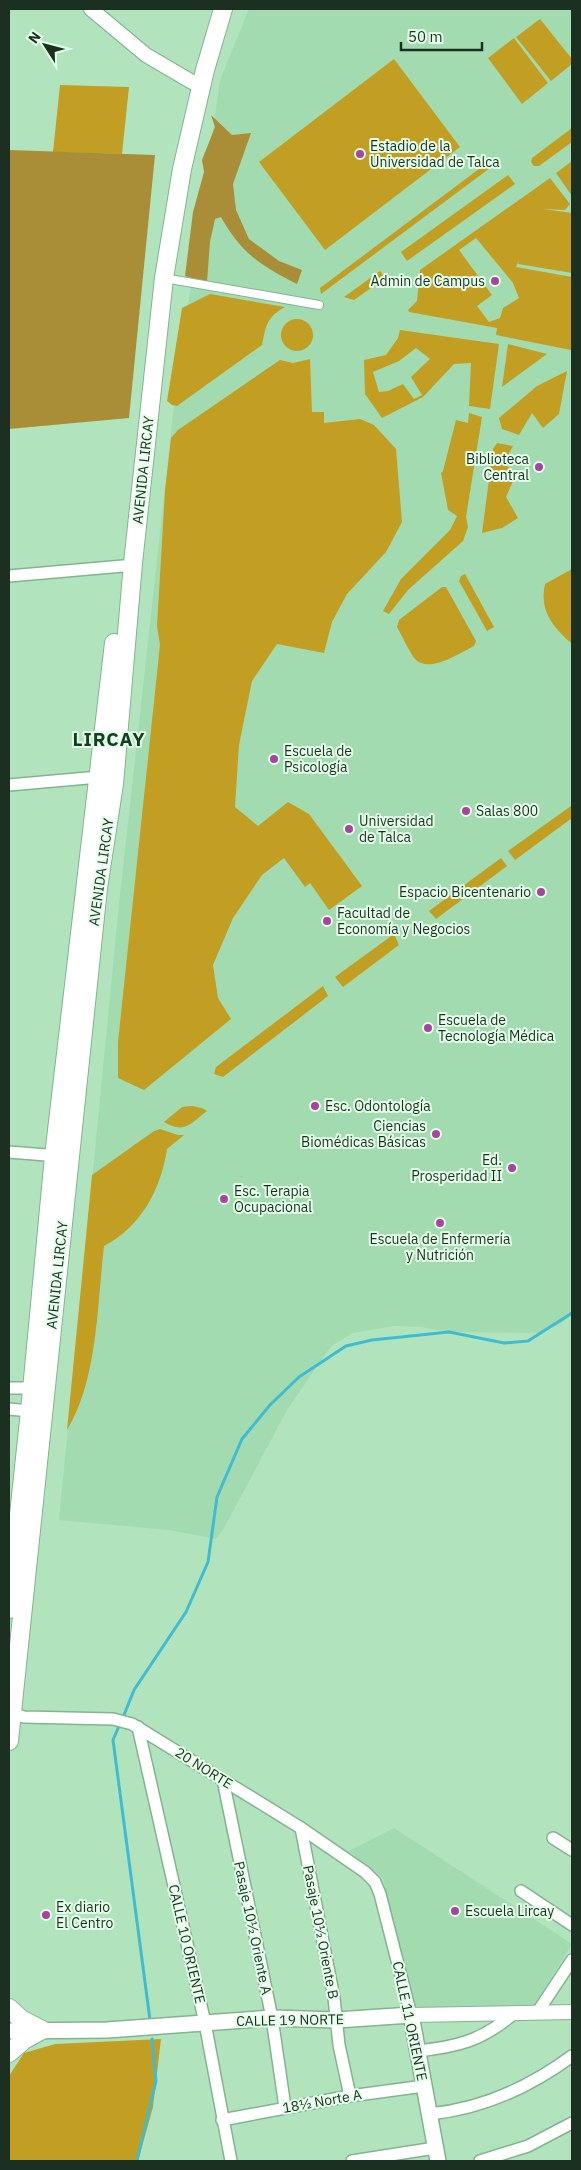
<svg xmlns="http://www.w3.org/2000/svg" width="581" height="2170" font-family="'IBM Plex Sans',sans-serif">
	<rect width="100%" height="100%" fill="#b1e4bd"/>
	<g fill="#a2dbaf">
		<path d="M249,9H572V1315L560,1324L540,1333L449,1332L421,1327L393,1326L353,1333L331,1346L287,1410L223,1530L216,1539L169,1530L59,1520L118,914L174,405L220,80Z"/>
		<path d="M394,1828L572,1944L534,2005L410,2010L383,1878L349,1851Z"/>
	</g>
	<g fill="#c29f23" fill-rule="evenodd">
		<path d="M540,19L572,59V64L551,81L516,37Z"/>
		<path d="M514,38L548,83L522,104L488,58Z"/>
		<path d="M394,59L460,147L325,250L259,162Z"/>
		<path d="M60,85L129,87L122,154L53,152Z"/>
		<path d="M572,128V142L539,166H534L531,162L532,158Z"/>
		<path d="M491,160L494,165L321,294L320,288Z"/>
		<path d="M572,161V196L556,173Z"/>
		<path d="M508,175L515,184L407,261L401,252Z"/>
		<path d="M550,178L570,204L565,210L543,209L572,213V273L518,264L519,260L516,267L572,277L571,350L496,335L497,328L409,312L408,310L417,301L420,270ZM476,238L513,283L519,298L503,308L500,318L489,322L477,306L492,295L459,250Z"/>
		<path d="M380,271L385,278L354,300L344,297Z"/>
		<path d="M210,294L285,307C267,317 266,325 262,345L177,406L172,405L167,401L182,308Z"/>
		<circle cx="297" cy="335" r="16"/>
		<path d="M400,330L499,344L490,409L469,406L471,363L454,364L423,397L382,418L365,394L364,360L386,355L398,338ZM416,348L430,359L411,377L422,395L414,399L403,384L388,391L379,392L373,372L399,361Z"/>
		<path d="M508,344L547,354L502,387Z"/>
		<path d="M310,359L312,412H324V423L360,419L374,425L396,449L402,522L386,552L347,594L332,622L324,653L277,644L252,681L239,745L235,807L258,826L288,802L309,814L362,886L329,910L310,883L305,887L284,858L262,875L233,918L213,965L218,998L231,1019L144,1090L118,1078V1042L160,645L157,626L165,491L171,438L178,430L280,360L293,363Z"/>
		<path d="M567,371L559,414L543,428L532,413L519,435L502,429L499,418L537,386Z"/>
		<path d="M469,413L482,417L466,517L468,527L463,541L408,590L389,614L383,611L401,579L450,530L457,516L448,510L441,473L443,471L456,420L468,423Z"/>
		<path d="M497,443L513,446L503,464L517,472L506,497L518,518L502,528L482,533L493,449Z"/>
		<path d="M572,569V644C553,627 539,611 545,584Z"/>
		<path d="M465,574L494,627L487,631L459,581L461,576Z"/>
		<path d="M442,587H446L476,641L474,646C460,653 429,674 415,659C408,650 403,637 397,627L399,620Z"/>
		<path d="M571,806L572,818L515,860L508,851Z"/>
		<path d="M501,858L507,866L436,919L429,911Z"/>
		<path d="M394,934L399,945L343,987L335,977Z"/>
		<path d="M323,986L328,996L223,1077L214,1074L216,1067Z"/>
		<path d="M192,1106L202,1108L207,1111C190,1124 185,1134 164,1122L182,1107Z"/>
		<path d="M160,1129L178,1135H184L167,1149C161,1189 141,1227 104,1246C97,1305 98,1379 67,1430L92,1175L154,1131Z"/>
		<path d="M161,2039L153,2107L138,2161H9V2076L24,2053L55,2044Z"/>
	</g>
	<g fill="#aa8e37">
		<path d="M211,115L232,135L251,133L233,184L236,210L249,239L279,261L302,270L297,284C261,266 241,253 221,217L215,219L210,242L207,282L185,276L193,212L204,172L202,160L215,127Z"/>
		<path d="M9,150L155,155L129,418L9,429Z"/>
	</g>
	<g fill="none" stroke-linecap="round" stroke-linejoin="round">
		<g stroke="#40bcd2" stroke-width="3">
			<path d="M124,1715L134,1690L186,1612L208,1562L217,1497L242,1439L270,1405L299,1377L346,1346L372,1340L449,1332L504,1343L528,1341L572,1313"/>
			<path d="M119,1726L113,1740L150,2020"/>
			<path d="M137,2161L156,2081L152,2039"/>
		</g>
		<g stroke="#84b48f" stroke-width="10">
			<path id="pedestrian" d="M164,278L319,305"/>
		</g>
		<g stroke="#84b48f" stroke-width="14">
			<g id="minor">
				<path d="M9,576L123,566"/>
				<path d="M9,785L99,777"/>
				<path d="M9,1152L59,1156"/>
				<path d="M9,1388H38"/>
				<path d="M9,1409L30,1411"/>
				<path d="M11,1713L24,1717L113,1719L132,1724L301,1828L365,1872L375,1882L380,1894L411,2015"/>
				<path d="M138,1727L205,2023L231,2161"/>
				<path d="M223,1780L272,2018L285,2107"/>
				<path d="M301,1828L334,1998L339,2045L350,2096"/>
				<path d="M553,1838L572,1850"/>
				<path d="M521,1891L572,1925"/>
				<path d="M537,2013L572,1960"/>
				<path d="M417,2051C456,2047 482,2041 513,2014"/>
				<path d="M429,2114C481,2109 530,2087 572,2056"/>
				<path d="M222,2120L350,2096L424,2086"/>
				<path d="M352,2161L435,2148"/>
				<path d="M480,2161L528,2146L572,2123"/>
			</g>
		</g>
		<g stroke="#84b48f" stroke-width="16">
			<g id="tertiary">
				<path d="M91,9L146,55L192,82"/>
				<path d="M411,2015L572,2012"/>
			</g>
		</g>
		<g stroke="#84b48f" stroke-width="18">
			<path id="secondary" d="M9,2031L107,2030L272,2018L337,2020L411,2015L438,2161"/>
		</g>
		<g stroke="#84b48f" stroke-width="20">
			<g id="primary">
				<path d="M9,1609L30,1411L54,1156L114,643"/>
				<path d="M9,1741L98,888L114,784L133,563L164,278L182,169L205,70L223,9"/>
				<path d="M9,2008L21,2019L42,2030"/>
				<path d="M9,2053L24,2040L42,2030"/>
			</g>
		</g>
		<use href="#pedestrian" stroke="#fff" stroke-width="8"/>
		<use href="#minor" stroke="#fff" stroke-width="11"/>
		<use href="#tertiary" stroke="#fff" stroke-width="14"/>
		<use href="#secondary" stroke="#fff" stroke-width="15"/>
		<use href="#primary" stroke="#fff" stroke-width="18"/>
	</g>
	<g fill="#ab41a2" stroke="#e4fee9" stroke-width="2">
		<circle cx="360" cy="154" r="5"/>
		<circle cx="495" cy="281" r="5"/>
		<circle cx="539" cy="467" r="5"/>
		<circle cx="274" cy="759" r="5"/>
		<circle cx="466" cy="811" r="5"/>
		<circle cx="349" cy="829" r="5"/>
		<circle cx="541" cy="892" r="5"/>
		<circle cx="327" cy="921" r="5"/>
		<circle cx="428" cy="1028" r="5"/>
		<circle cx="315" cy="1106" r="5"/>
		<circle cx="436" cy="1134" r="5"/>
		<circle cx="512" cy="1168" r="5"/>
		<circle cx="224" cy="1199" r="5"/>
		<circle cx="440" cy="1223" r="5"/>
		<circle cx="455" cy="1911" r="5"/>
		<circle cx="46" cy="1915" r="5"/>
	</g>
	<g text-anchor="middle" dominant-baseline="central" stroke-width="4" stroke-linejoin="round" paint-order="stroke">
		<g font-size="14" fill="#1c3021" stroke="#e4fee9" text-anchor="start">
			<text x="370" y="146">Estadio de la<tspan x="370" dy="16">Universidad de Talca</tspan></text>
			<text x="485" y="281" text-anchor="end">Admin de Campus</text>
			<text x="529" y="459" text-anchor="end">Biblioteca<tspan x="529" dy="16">Central</tspan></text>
			<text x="284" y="751">Escuela de<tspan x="284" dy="16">Psicología</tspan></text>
			<text x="476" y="811">Salas 800</text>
			<text x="359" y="821">Universidad<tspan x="359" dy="16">de Talca</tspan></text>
			<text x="531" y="892" text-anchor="end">Espacio Bicentenario</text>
			<text x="337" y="913">Facultad de<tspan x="337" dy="16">Economía y Negocios</tspan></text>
			<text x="438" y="1020">Escuela de<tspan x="438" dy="16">Tecnología Médica</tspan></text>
			<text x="325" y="1106">Esc. Odontología</text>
			<text x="426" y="1126" text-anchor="end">Ciencias<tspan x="426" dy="16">Biomédicas Básicas</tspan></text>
			<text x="502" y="1160" text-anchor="end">Ed.<tspan x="502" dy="16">Prosperidad II</tspan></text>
			<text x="234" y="1191">Esc. Terapia<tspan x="234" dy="16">Ocupacional</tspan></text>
			<text x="440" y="1239" text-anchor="middle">Escuela de Enfermería<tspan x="440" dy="16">y Nutrición</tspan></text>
			<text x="56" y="1907">Ex diario<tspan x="56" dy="16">El Centro</tspan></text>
			<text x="465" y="1911">Escuela Lircay</text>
		</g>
		<g font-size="14" fill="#1c3021" stroke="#e4fee9">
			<text transform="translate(143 470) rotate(-84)">AVENIDA LIRCAY</text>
			<text transform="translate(101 872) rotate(-82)">AVENIDA LIRCAY</text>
			<text transform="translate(57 1275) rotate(-84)">AVENIDA LIRCAY</text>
			<text transform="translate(204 1768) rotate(32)">20 NORTE</text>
			<text transform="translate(253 1928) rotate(78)">Pasaje 10½ Oriente A</text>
			<text transform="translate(321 1932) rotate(79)">Pasaje 10½ Oriente B</text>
			<text transform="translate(187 1944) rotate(77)">CALLE 10 ORIENTE</text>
			<text transform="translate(290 2020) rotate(-1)">CALLE 19 NORTE</text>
			<text transform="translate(410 2021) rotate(78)">CALLE 11 ORIENTE</text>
			<text transform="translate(322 2101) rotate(-10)">18½ Norte A</text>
		</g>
		<g font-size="19" font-weight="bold" letter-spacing="1" fill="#104021" stroke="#e4fee9">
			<text x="109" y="739">LIRCAY</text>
		</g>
	</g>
	<rect width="581" height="2170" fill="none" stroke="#1c3021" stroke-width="20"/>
	<g transform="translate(45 45) rotate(306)" stroke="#e4fee9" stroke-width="4" paint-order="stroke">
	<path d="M0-4L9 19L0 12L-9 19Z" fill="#1c3021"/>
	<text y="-8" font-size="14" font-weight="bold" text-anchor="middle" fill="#1c3021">N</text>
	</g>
	<path d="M401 42v8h81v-8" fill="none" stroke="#1c3021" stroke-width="2.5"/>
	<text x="408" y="42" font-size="15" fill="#1c3021" stroke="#e4fee9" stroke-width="4" paint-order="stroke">50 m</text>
</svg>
